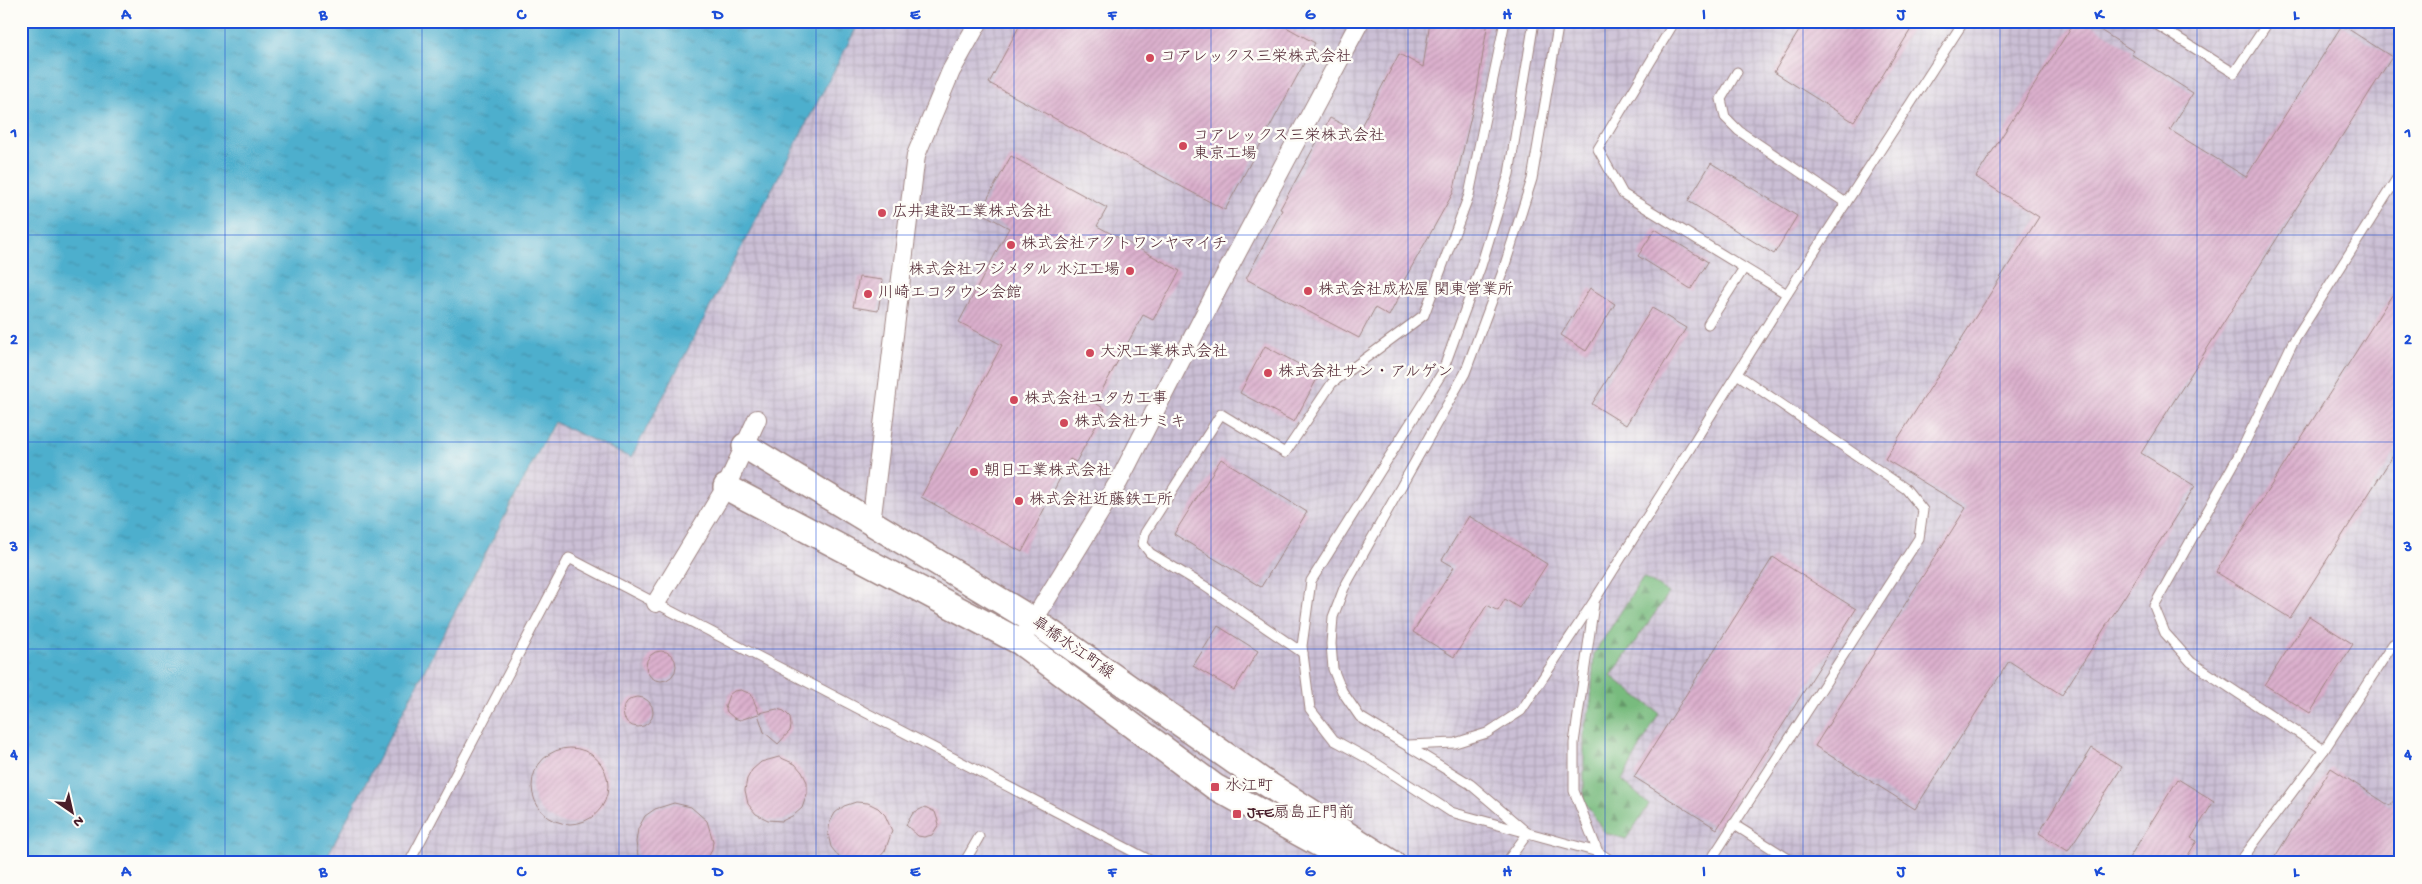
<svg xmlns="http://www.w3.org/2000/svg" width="2422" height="884" font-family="'Gochi Hand','Klee One',sans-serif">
	<defs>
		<pattern id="industrial-grid" width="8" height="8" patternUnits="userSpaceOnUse" patternTransform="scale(1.25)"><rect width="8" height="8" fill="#cbbfd5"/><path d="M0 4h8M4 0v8" fill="none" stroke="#b0a4b7"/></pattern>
		<pattern id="forest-firs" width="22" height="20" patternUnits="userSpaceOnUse" patternTransform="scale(1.25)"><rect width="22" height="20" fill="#78bb7e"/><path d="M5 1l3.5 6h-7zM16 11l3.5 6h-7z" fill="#649767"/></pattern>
		<pattern id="water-ripples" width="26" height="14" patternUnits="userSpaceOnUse" patternTransform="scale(1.25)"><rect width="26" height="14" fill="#4eafcd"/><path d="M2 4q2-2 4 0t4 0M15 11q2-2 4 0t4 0" fill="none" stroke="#438ea7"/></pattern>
		<pattern id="building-hatch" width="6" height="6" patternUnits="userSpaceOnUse" patternTransform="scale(1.25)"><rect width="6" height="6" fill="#dbb0cd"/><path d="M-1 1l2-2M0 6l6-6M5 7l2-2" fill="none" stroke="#bd97b0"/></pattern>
	</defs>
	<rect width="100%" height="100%" fill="#fdfcf7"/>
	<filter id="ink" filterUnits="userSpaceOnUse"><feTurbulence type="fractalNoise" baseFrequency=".02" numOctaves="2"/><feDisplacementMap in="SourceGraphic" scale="10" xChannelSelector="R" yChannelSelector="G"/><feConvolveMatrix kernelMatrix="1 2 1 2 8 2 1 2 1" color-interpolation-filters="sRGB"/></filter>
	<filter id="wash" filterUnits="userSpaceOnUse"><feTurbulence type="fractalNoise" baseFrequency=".0096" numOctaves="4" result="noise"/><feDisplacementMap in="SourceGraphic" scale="20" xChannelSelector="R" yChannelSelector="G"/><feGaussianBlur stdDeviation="1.12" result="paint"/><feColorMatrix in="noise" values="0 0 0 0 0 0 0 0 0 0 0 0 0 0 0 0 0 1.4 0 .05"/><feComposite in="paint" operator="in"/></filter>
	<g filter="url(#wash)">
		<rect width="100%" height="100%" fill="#f6eedc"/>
		<path fill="url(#industrial-grid)" d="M860,21H2401V863H324L555,422L631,458Z"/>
		<path fill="url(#forest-firs)" stroke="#616d54" d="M1643,577L1669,593L1611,676L1659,713L1622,780L1649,805L1626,839L1605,833L1584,801V731L1591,702L1594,654Z"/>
		<path fill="url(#water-ripples)" stroke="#4c677c" d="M21,21H860L631,458L554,422L324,863H21Z"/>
		<g id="blocks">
			<g fill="url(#building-hatch)">
				<path d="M1022,21H1275L1315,43L1225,210L989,83Z"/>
				<path d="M1430,21H1488L1477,91L1453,193L1402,284L1405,285L1389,316L1375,308L1359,338L1246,279L1282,210L1280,209L1330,118L1358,132L1399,54L1423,67Z"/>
				<path d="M1805,21H1916L1854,122L1774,72Z"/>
				<path d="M2075,21H2086L2133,51L2131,54L2193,93L2170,130L2246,177L2342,25L2392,57L2141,453L2195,486L2062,695L2009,661L1915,809L1815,746L1966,508L1885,459L2039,217L1976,177Z"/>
				<path d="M1011,156L1107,208L1097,226L1180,271L1153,320L1143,315L1095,403L1105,409L1076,462L1070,459L1022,552L921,497L1002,345L959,322L1009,228L980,212Z"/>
				<path d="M1711,163L1797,216L1774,254L1688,201Z"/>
				<path d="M1655,229L1708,262L1691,289L1638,256Z"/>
				<path d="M859,277L883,280L878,311L853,307Z"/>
				<path d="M2401,281V443L2290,618L2216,572Z"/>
				<path d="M1590,288L1615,304L1586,351L1561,335Z"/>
				<path d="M1652,308L1686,328L1626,425L1592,404Z"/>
				<path d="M1265,346L1319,375L1294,422L1240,393Z"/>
				<path d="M1221,459L1307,512L1261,587L1174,534Z"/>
				<path d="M1469,516L1547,564L1519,608L1505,599L1498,611L1487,605L1454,657L1413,632L1454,567L1442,560Z"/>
				<path d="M1773,557L1856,609L1717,829L1634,777Z"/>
				<path d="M2309,616L2353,644L2310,713L2265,685Z"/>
				<path d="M1218,626L1258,651L1234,690L1193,666Z"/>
				<circle cx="661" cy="666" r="15"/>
				<path d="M741,690L751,694L759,713L777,709L784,711L790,717L791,726L790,731L778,744L764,732L758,714L740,720L734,718L727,712L725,706L729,695L734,691Z"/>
				<circle cx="638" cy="712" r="15"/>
				<circle cx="570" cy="786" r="38"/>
				<path d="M2092,748L2122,767L2068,851L2039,833Z"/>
				<path d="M779,757L795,764L802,772L807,782V794L802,808L794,815L782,821L768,820L756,814L748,804L745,790L747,779L752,770L761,762Z"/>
				<path d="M2331,768L2390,806L2401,789V863H2271Z"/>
				<path d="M2178,779L2214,801L2191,838L2197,841L2183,863H2126Z"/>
				<path d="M856,802L868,803L878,808L885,815L892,831L885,851L878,859L868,863H850L839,857L831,847L828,834L830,822L835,813L844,806Z"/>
				<path d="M674,803L691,807L707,821L713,841L712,849L706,863H643L638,856L636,842L638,829L645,816L655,809Z"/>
				<path d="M925,807L935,812L939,824L932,835L924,837L918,836L906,825L913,813Z"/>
			</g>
		</g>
	</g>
	<g filter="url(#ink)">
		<use href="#blocks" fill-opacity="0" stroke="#a08684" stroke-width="1"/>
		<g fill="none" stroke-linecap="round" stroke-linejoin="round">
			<g stroke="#a08684" stroke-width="11">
				<g id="lane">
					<path d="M1534,21L1509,174L1481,266L1442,373L1311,581L1302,646L1310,709L1334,740L1374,762L1451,812L1598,852L1615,863"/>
					<path d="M1675,21L1598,149L1623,194L1787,294"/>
					<path d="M2151,21L2234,73L2269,21"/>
					<path d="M1737,72L1721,99L1725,117L1739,131L1846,203"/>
					<path d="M1708,324L1744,268"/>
					<path d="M1594,604L1574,743V791L1598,852"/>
					<path d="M1303,653L1203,585L1150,553L1143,544L1145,533L1221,414L1285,453L1332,383L1424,315L1469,195L1505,21"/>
					<path d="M1408,745L1455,743L1487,733L1521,711L1594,601L1787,294L1964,21"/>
					<path d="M2324,750L2191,662L2165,633L2154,606L2240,453L2292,344L2401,172"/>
					<path d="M1733,824L1795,863"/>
					<path d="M1525,831L1470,784L1360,717L1342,691L1333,669L1331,644L1333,617L1344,588L1465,373L1503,271L1532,179L1559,21"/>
					<path d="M409,863L569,558L1155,863"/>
					<path d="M964,863L979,837"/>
					<path d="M1506,863L1528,833"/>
					<path d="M1709,863L1919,538L1923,510L1906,489L1737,374"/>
					<path d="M2239,863L2324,750L2393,644L2401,640"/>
				</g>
			</g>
			<g stroke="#a08684" stroke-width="20">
				<g id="street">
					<path d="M871,524L916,155L951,71L979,21"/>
					<path d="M656,603L726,487L757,419"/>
					<path d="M1027,631L1119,481L1215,294L1360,21"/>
				</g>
			</g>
			<g stroke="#a08684" stroke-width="28">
				<g id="secondary">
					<path d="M745,446L1034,621L1261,780L1392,863"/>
					<path d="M726,487L1020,642L1215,787L1354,863"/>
				</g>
			</g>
			<use href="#lane" stroke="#fff" stroke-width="9"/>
			<use href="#street" stroke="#fff" stroke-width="18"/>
			<use href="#secondary" stroke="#fff" stroke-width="25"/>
		</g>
	</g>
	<path fill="none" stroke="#1d4ed8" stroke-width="1" stroke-opacity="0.55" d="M225,21V863M422,21V863M619,21V863M816,21V863M1014,21V863M1211,21V863M1408,21V863M1605,21V863M1803,21V863M2000,21V863M2197,21V863M21,235H2401M21,442H2401M21,649H2401"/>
	<g fill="#d1495b" stroke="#fdfcf7" stroke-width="2">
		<circle cx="1150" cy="58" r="5"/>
		<circle cx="1183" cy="146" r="5"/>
		<circle cx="882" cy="213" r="5"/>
		<circle cx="1011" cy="245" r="5"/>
		<circle cx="1130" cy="271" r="5"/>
		<circle cx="1308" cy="291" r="5"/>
		<circle cx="868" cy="294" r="5"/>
		<circle cx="1090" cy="353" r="5"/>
		<circle cx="1268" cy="373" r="5"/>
		<circle cx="1014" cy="400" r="5"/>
		<circle cx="1064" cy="423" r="5"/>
		<circle cx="974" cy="472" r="5"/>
		<circle cx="1019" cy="501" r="5"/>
		<rect x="1210" y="782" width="10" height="10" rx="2.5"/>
		<rect x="1232" y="809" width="10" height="10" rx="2.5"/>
	</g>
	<g text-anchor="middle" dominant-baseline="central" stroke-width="5" stroke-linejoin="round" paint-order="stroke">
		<g font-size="16" fill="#4a1f2b" stroke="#fdfcf7" text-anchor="start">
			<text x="1160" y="58">コアレックス三栄株式会社</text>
			<text x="1193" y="137">コアレックス三栄株式会社<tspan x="1193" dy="18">東京工場</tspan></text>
			<text x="892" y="213">広井建設工業株式会社</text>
			<text x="1021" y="245">株式会社アクトワンヤマイチ</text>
			<text x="1120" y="271" text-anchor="end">株式会社フジメタル 水江工場</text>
			<text x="1318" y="291">株式会社成松屋 関東営業所</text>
			<text x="878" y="294">川崎エコタウン会館</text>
			<text x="1100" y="353">大沢工業株式会社</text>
			<text x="1278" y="373">株式会社サン・アルゲン</text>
			<text x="1024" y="400">株式会社ユタカ工事</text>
			<text x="1074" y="423">株式会社ナミキ</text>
			<text x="984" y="472">朝日工業株式会社</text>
			<text x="1029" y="501">株式会社近藤鉄工所</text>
			<text x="1225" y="787">水江町</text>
			<text x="1247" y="814">JFE扇島正門前</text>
		</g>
		<g font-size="16" fill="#4a1f2b" stroke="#fdfcf7">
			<text transform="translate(1072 649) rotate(35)">皐橋水江町線</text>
		</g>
	</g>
	<rect width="2422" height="884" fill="none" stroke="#fdfcf7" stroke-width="55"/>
	<g transform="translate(72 812) rotate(146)" stroke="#fdfcf7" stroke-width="4" paint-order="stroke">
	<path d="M0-4L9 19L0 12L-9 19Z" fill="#4a1f2b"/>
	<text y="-8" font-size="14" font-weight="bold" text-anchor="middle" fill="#4a1f2b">N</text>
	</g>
	<rect x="28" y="28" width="2366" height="828" fill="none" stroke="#1d4ed8" stroke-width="2"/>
	<g font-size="16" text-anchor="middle" font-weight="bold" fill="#1d4ed8">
		<text x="126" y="19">A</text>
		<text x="323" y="19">B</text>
		<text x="521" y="19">C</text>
		<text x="718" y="19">D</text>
		<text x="915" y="19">E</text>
		<text x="1112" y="19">F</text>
		<text x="1310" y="19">G</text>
		<text x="1507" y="19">H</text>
		<text x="1704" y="19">I</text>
		<text x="1901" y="19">J</text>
		<text x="2099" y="19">K</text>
		<text x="2296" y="19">L</text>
		<text x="14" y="137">1</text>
		<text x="2408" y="137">1</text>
		<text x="14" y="344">2</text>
		<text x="2408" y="344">2</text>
		<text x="14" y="551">3</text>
		<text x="2408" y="551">3</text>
		<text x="14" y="759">4</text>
		<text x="2408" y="759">4</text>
		<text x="126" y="876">A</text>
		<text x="323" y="876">B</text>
		<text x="521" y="876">C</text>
		<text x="718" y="876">D</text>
		<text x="915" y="876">E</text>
		<text x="1112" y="876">F</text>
		<text x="1310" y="876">G</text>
		<text x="1507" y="876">H</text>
		<text x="1704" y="876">I</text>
		<text x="1901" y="876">J</text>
		<text x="2099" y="876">K</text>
		<text x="2296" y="876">L</text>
	</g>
</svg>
